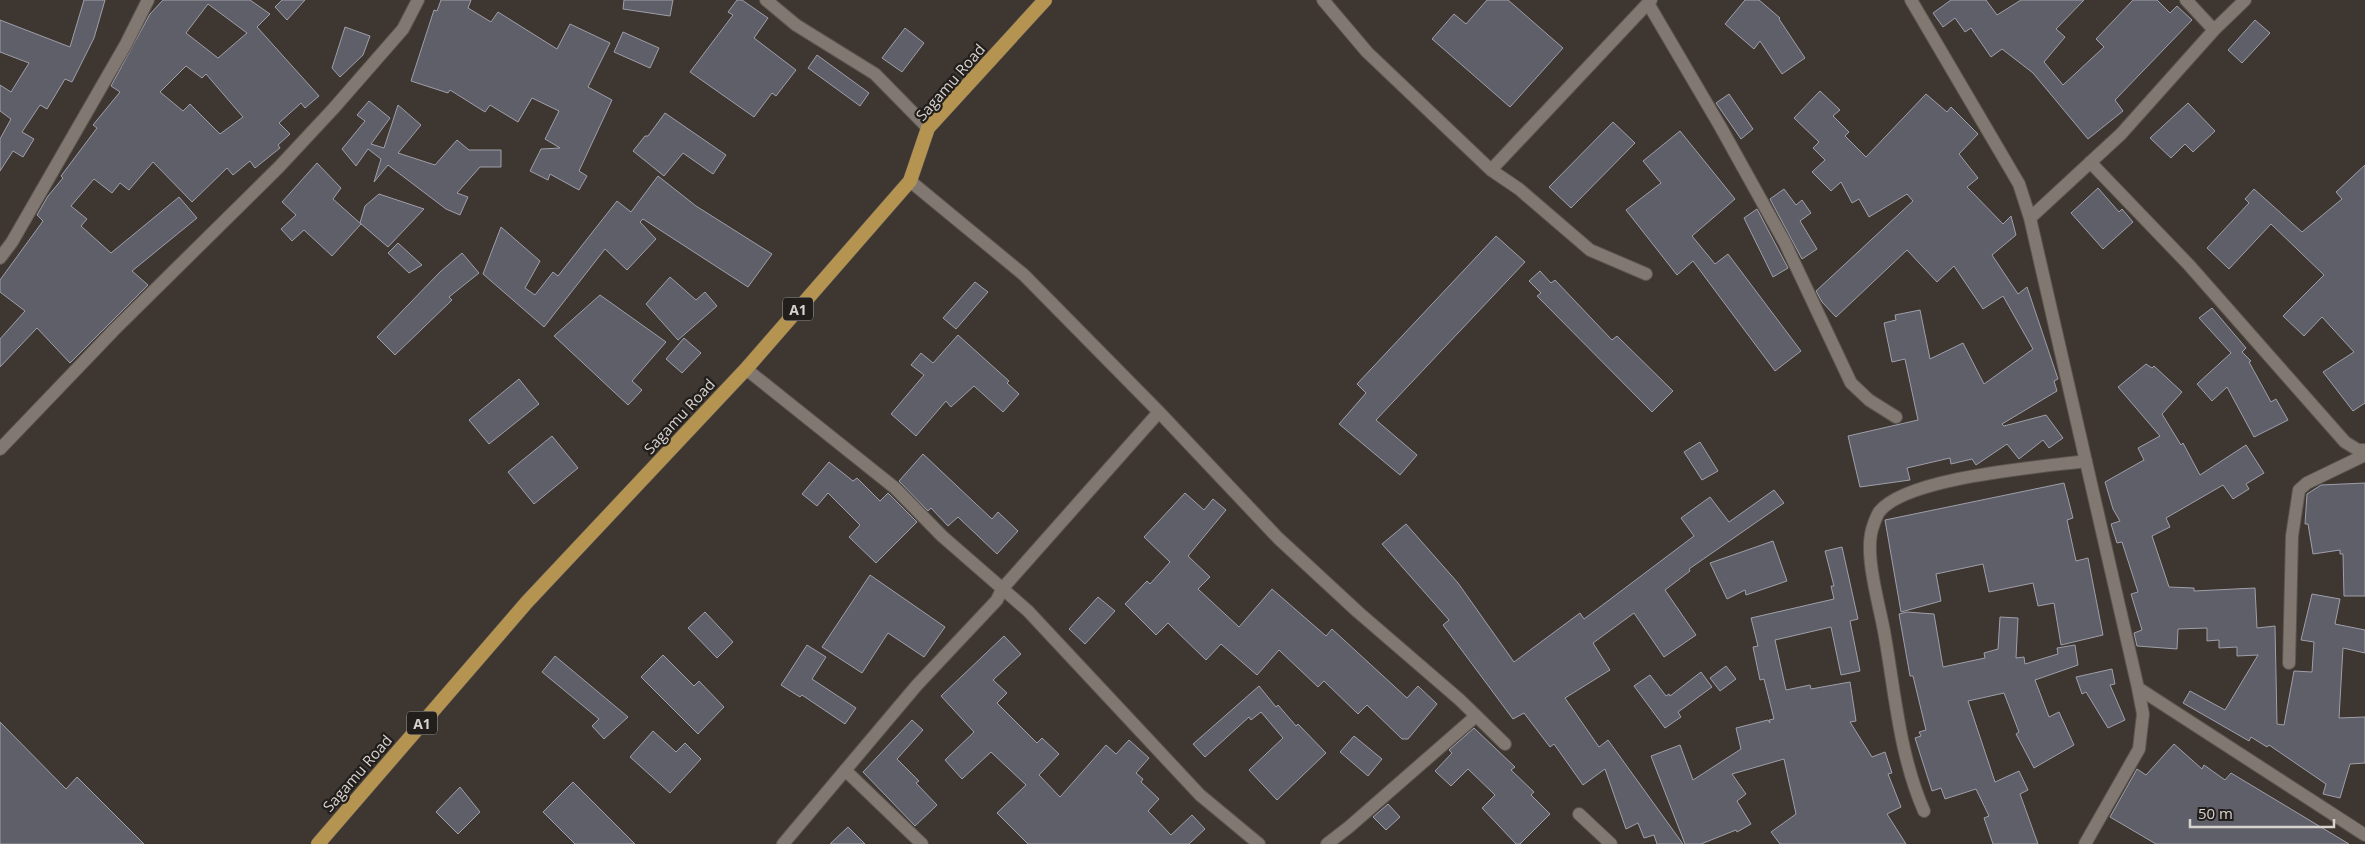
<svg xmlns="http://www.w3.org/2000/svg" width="2365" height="844" font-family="'Open Sans',sans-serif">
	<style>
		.building { fill: #5f5f69; stroke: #9f9faa; fill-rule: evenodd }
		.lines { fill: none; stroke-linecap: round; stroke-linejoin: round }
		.minor-casing { stroke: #5b544f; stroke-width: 14 }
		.trunk-casing { stroke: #5b544f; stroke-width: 15 }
		.minor { stroke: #817871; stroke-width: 12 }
		.trunk { stroke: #b59452; stroke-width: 14 }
		.labels { text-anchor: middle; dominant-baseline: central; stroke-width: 4.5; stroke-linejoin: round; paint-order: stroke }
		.shield { fill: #221e1b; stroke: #a19d99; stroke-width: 1 }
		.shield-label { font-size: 14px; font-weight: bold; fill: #d8d3cf }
		.street-label { font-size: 15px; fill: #d8d3cf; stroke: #221e1b }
	</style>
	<rect width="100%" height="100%" fill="#3e3630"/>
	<!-- building -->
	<path class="building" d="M84,0H105L94,38L72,82L65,79L47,109L40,105L22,132L34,139L23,157L13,151L0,171V139L11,119L0,111V85L11,92L29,63L0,52V20L70,47Z
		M163,0H250L270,14L257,27L319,96L305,108L301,103L279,123L290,134L278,145L280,148L255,168L250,161L233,175L227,168L192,202L153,162L129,190L120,183L112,193L94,179L71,206L87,219L81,226L111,253L179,197L197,218L132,271L148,285L70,363L37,328L0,367V339L25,311L0,292V280L43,221L37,215L48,196L63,178L61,176L97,128L93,125L120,92L111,86L150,14ZM208,4L247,33L218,58L186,33ZM186,66L202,78L206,74L243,117L220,134L190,104L183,111L160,92Z
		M282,0H305L287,20L275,7Z
		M441,0H471L468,8L491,22L498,12L557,49L570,24L610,43L588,87L612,100L579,171L587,176L579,190L550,174L548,180L530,171L541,149L560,148L545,139L559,111L532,98L518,122L490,105L485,112L450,90L448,93L411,81L434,10L437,11Z
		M624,0H673L670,16L623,9Z
		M737,0H742L768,18L754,38L796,70L776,96L772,93L754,117L690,72L733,15L728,12Z
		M1487,0H1508L1563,48L1510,107L1432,39L1454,14L1466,24Z
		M1745,0H1759L1780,18L1779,19L1805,58L1782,74L1760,41L1754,49L1725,24Z
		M1951,0H1986L1997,15L2021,0H2084L2056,29L2065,37L2044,62L2063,85L2104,47L2096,39L2133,0H2157L2170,13L2177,6L2192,20L2115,100L2123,111L2088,139L2033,73L2002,49L1991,57L1971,28L1965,32L1955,18L1943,27L1933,13Z
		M2255,20L2270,33L2242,63L2228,50Z
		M345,27L370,36L363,55L340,77L332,68Z
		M905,28L924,43L902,72L882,58Z
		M623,32L659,48L650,68L614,52Z
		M817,55L869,93L860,106L808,68Z
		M1820,91L1840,110L1833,116L1849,132L1845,136L1866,157L1926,94L1947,112L1951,107L1978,134L1959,154L1978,178L1967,187L2003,224L2011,216L2016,235L1992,255L2018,294L2027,287L2058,379L2054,381L2057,391L2002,424L2004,426L2046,415L2063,438L2049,448L2043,440L2019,459L2007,444L1976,465L1972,459L1951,464L1950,458L1907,468L1910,480L1860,487L1848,436L1918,420L1905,359L1892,362L1884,323L1896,320L1895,315L1920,310L1930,359L1963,343L1984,384L2033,349L2003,296L1983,309L1954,266L1937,282L1907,250L1836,317L1822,302L1816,291L1913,201L1907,194L1869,217L1859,199L1852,203L1841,182L1831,191L1812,172L1825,160L1813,148L1819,142L1794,118Z
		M1729,94L1753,129L1741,139L1716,103Z
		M369,101L390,118L371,144L384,148L398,105L421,125L398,153L435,165L457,140L469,150H501V167H480L457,193L468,197L460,215L446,209L388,165L374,182L381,159L368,149L356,166L342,149L365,121L357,115Z
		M2188,103L2215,131L2193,152L2185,144L2171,158L2150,138Z
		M665,113L726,155L713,174L683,153L664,176L633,151L645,136H648Z
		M1613,122L1635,143L1571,208L1549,187Z
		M1680,131L1735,199L1692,236L1715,264L1728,254L1801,351L1775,371L1693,261L1677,275L1626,210L1661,183L1643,161Z
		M317,163L341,188L333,199L361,224L332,256L304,230L292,241L281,229L296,215L282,202Z
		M2365,165V403L2353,411L2323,372L2354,352L2322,317L2304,336L2283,316L2324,275L2271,224L2229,269L2207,248L2249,203L2245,199L2254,189L2302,232L2342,199L2336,192Z
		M658,176L696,206L772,254L748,287L643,219L640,222L656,239L627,270L605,249L544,327L483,274L501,227L540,261L525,288L535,295L553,272L558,276L617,201L631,212Z
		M2098,188L2119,212L2122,209L2133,222L2103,249L2071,213Z
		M1784,189L1796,205L1802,200L1811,213L1800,221L1817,249L1802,259L1770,199Z
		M379,194L424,209L388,247L360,223L365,206Z
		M1757,209L1788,268L1773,277L1744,218Z
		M1496,236L1525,262L1376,420L1417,455L1400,475L1339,424L1366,393L1357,384Z
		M398,243L422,265L409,273L388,253Z
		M462,253L479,273L449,297L452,300L395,355L377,337L440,272Z
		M1540,271L1551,283L1555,280L1612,340L1617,336L1673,391L1652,412L1537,296L1541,293L1529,281Z
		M670,277L696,300L705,292L717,306L678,340L646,304Z
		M975,282L988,292L956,329L943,318Z
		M600,295L666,342L632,381L642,390L628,405L554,336Z
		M2212,308L2246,348L2242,352L2251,361L2249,362L2271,402L2276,399L2288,420L2254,437L2227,387L2212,401L2197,384L2231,353L2199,318Z
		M958,335L1009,381L1007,383L1019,394L1003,412L974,386L951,407L946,401L916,436L891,414L924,375L911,365L921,353L933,363Z
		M684,338L701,353L682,373L666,359Z
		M2146,364L2152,368L2154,366L2182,392L2162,414L2181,445L2183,443L2200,475L2246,445L2264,473L2246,484L2249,489L2233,499L2223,485L2166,518L2170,527L2152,536L2169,587L2194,588V591L2255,588L2257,628L2275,626L2277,724L2284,725L2294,671L2312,672L2314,642L2301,640L2312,594L2340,599L2335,624L2365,630V653L2343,648L2339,718L2365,717V763L2350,764L2340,798L2323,794L2326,784L2269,745L2267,747L2251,737L2249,741L2183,703L2190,691L2225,710L2258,655L2237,656V647L2219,648V640L2207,641V628L2178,629L2177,649L2137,646L2134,633L2142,630L2131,594L2138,592L2122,542L2117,543L2111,524L2120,521L2113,509L2105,482L2144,460L2138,448L2160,436L2118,387Z
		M519,379L539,404L489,444L469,420Z
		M552,436L578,468L534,504L508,472Z
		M1700,442L1718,471L1702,480L1684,452Z
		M923,454L992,519L998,512L1018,531L997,554L958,517L948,526L931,508L928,511L899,481Z
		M829,462L853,481L857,478L880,501L888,493L917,522L876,563L849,537L860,525L828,493L817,506L802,494Z
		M2064,483L2073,518L2067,520L2076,561L2088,558L2103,635L2061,645L2054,603L2038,606L2033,583L1989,592L1983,564L1936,574L1941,601L1901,612L1885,520Z
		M2365,483V596H2344L2343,554H2340V550L2313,554L2308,524H2305L2307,494L2321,485Z
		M1774,490L1784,503L1689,569L1690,571L1665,590L1696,635L1664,657L1634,613L1593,643L1610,670L1565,698L1599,747L1608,740L1683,844H1657L1654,835L1644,838L1638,823L1626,829L1605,769L1583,785L1554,744L1550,747L1524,713L1513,719L1443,625L1449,620L1382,544L1406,524L1458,583L1514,662L1580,613L1584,619L1694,536L1681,518L1710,497L1729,522Z
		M1185,493L1204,510L1213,499L1226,510L1188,556L1210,577L1198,589L1239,627L1272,589L1326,636L1332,629L1407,698L1418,686L1437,704L1408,739H1402L1367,705L1358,714L1324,681L1318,687L1279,650L1257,675L1221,644L1206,660L1168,623L1156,635L1125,604L1147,581L1150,584L1170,562L1144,537Z
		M1773,541L1787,581L1746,595L1745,590L1727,599L1710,563Z
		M1842,547L1858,619L1850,621L1860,671L1841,675L1831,627L1775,640L1786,690L1810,685L1811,689L1850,682L1856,721L1850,722L1872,757L1885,752L1892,773L1888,774L1901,807L1887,814L1906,844H1780L1771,832L1796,814L1784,759L1732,774L1746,794L1737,801L1751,824L1737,832L1736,830L1701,844H1685L1651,756L1680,745L1693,780L1741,749L1736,728L1768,720L1770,723L1769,720L1774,719L1764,679L1760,680L1753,647L1758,646L1751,618L1834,599L1831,586H1834L1825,551Z
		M870,575L945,627L924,657L888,633L862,673L822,647Z
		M1098,597L1115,611L1085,644L1069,629Z
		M705,612L733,642L717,658L688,628Z
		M1907,612L1934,614L1943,667L1985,658L1984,653L1998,649L2000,617L2018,618L2016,658L2024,657L2025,664L2058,654L2057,648L2075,645L2078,665L2035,680L2049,717L2059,712L2074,745L2034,768L2016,734L2019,732L2004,693L1968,701L1995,782L2019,771L2028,790L2020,794L2038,844H1993L1984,818L1989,816L1976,789L1945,799L1941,788L1932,791L1915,738L1921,736L1919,732L1926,730L1913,676H1910L1899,614Z
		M1004,636L1021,654L993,680L1007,693L997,703L1037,743L1042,738L1059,754L1039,775L1060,797L1106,745L1116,754L1129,740L1149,758L1136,773L1143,779L1141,782L1159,799L1148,811L1171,835L1192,815L1205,829L1189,844H1028L997,813L1026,785L991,752L962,779L945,760L974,732L941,696Z
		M807,645L826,657L812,679L856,708L845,724L802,695L800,697L781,685Z
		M663,655L694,686L699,681L724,707L698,734L641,677Z
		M555,656L628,717L604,739L592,726L599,719L542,672Z
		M1726,666L1736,679L1720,691L1710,678Z
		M2112,669L2115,684L2110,685L2125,720L2108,728L2086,692L2082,694L2076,677Z
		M1701,672L1712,687L1678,712L1681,717L1665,728L1634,686L1650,675L1666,696L1669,694L1670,696Z
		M1259,686L1276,707L1278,705L1296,726L1298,724L1326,753L1277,800L1249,770L1283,738L1261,712L1251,720L1249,717L1205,757L1193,744Z
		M912,720L923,730L897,759L919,781L916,783L937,805L915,826L863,772Z
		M0,722L66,789L77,777L144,844H0Z
		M1474,728L1515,767L1511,770L1534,792L1531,795L1550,814L1520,844H1516L1482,808L1495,795L1468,769L1451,786L1435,771L1452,753L1449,750Z
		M653,731L676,752L685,743L701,759L670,793L630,757Z
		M1354,736L1382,759L1368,776L1340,752Z
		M2174,744L2202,769L2204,765L2225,780L2231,773L2349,844H2156L2110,817L2137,769L2146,775Z
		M573,782L635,844H575L543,812Z
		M460,787L480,812L458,834L436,812Z
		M1388,804L1400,817L1386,830L1373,817Z
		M848,827L865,844H830Z"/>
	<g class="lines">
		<!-- minor casing -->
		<g class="minor-casing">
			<path id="minor" d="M766,0L796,25L875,74L928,128
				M1323,0L1367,52L1491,170L1519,189L1590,250L1646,274
				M1911,0L2019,184L2030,218L2138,688L2143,714L2139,749L2085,844
				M2186,0L2214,30
				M1649,5L1720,126L1785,243L1851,383L1869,400L1896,417
				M2090,162L2189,265L2345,442L2358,450H2365
				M1491,170L1651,0
				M910,181L1024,275L1159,412L1278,538L1358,612L1460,700L1505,744
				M2030,218L2121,134L2214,30L2245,0
				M0,258L12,242L126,44L148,0
				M746,369L895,488L942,536L1028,611L1200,795L1259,844
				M0,449L115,329L279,167L334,108L403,29L418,0
				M2289,663L2292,536L2299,490L2307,483L2365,455
				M2138,688L2365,835
				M845,770L922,844
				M1924,811C1899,754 1895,692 1884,631C1879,604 1866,560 1871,534C1872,528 1876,517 1879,512C1906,477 2041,467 2086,461
				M1579,814L1611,844
				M783,844L917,685L997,600L1002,589L1159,412
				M1327,844L1349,827L1476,716"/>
		</g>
		<!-- trunk casing -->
		<g class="trunk-casing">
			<path id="trunk" d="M318,844L527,602L746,369L910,181L928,128L1045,0"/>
		</g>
		<!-- minor -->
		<use href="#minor" class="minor"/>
		<!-- trunk -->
		<use href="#trunk" class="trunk"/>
	</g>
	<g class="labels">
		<!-- shield labels -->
		<g class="shield">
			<rect x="783" y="297.5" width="30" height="23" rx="4"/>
			<rect x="407" y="711.5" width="30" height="23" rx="4"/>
		</g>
		<g class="shield-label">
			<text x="798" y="309">A1</text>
			<text x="422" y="723">A1</text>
		</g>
		<!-- street labels -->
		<g class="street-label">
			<text transform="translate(950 82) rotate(-49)">Sagamu Road</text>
			<text transform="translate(679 416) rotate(-47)">Sagamu Road</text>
			<text transform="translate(357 773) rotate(-49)">Sagamu Road</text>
		</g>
	</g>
	<!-- scale -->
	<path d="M2190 819v8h144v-8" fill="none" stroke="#d8d3cf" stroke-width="2.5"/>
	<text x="2198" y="819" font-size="15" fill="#d8d3cf" stroke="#221e1b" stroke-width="4" paint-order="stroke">50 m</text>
</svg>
